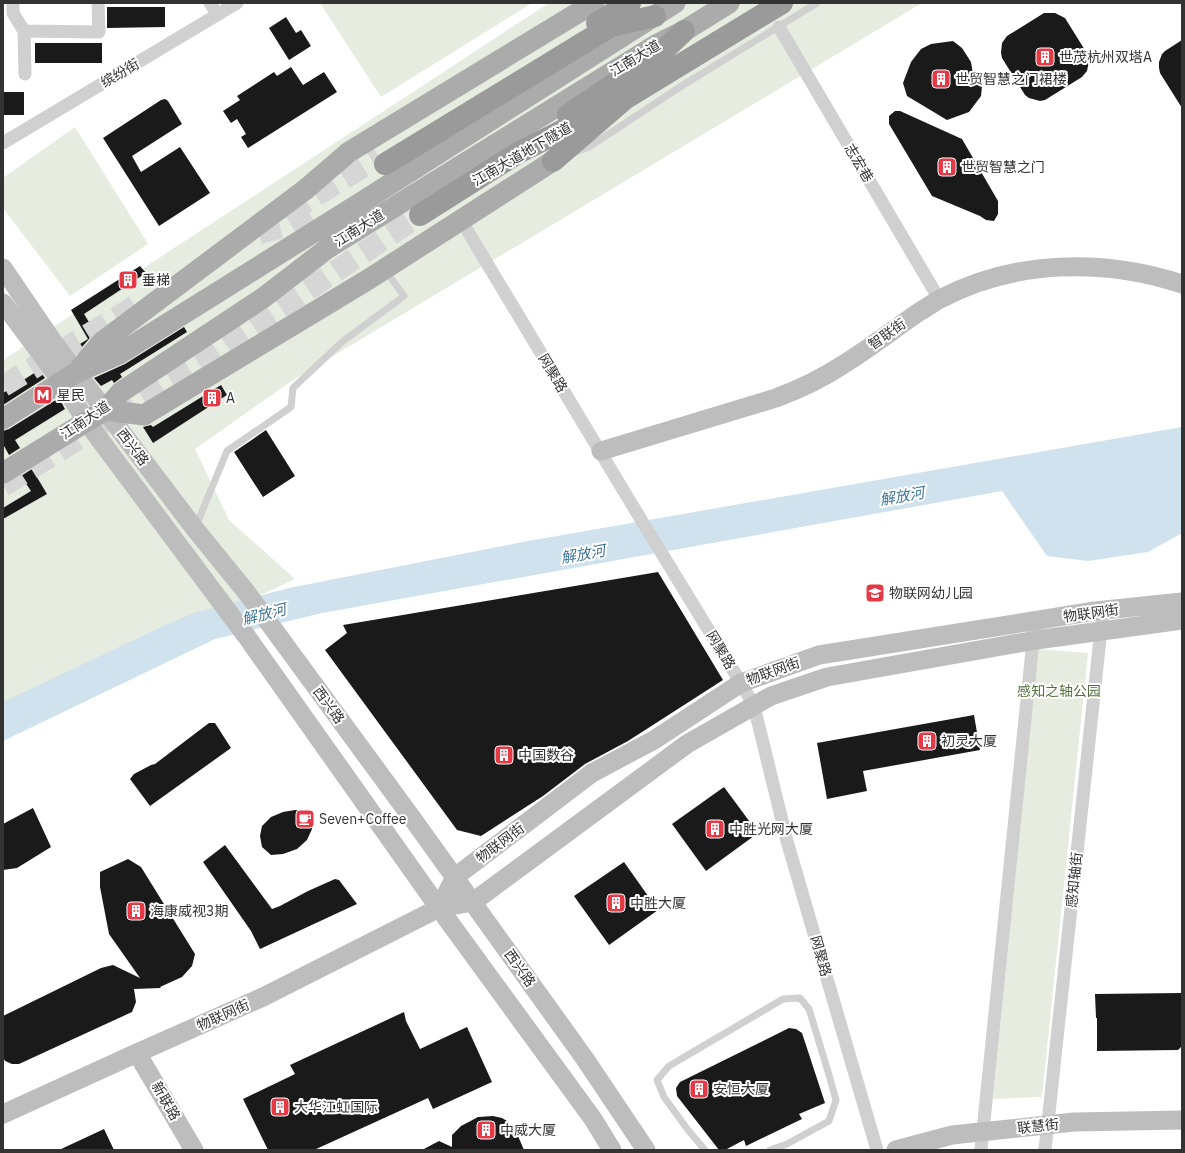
<svg xmlns="http://www.w3.org/2000/svg" width="1185" height="1153" font-family="'IBM Plex Sans','Noto Sans SC',sans-serif">
	<style>
		.green { fill: #e6ecdf }
		.water { fill: #cfe2ee }
		.building { fill: #1a1a1a }
		.lines { fill: none; stroke-linecap: round; stroke-linejoin: round }
		.highway-tunnel { stroke: #d6d6d6; stroke-width: 22; stroke-dasharray: 22 11; stroke-linecap: butt }
		.lane { stroke: #d0d0d0; stroke-width: 7 }
		.street { stroke: #d0d0d0; stroke-width: 13 }
		.secondary { stroke: #bdbdbd; stroke-width: 19 }
		.primary { stroke: #ababab; stroke-width: 21 }
		.highway { stroke: #9a9a9a; stroke-width: 22 }
		.labels { text-anchor: middle; dominant-baseline: central; stroke-width: 4; stroke-linejoin: round; paint-order: stroke }
		.poi-label { font-size: 14px; fill: #333; stroke: #fff; text-anchor: start }
		.street-label { font-size: 14px; fill: #333; stroke: #fff }
		.park-label { font-size: 14px; fill: #56703f; stroke: #fff }
		.water-label { font-size: 15px; font-style: italic; fill: #3f7597; stroke: #fff }
	</style>
	<rect width="100%" height="100%" fill="#fff"/>
	<!-- green -->
	<path class="green" d="M320,3H532L381,97Z
		M549,3H922L293,380L195,449L229,520L295,579L3,716V360Z
		M75,127L148,244L70,296L3,208V178Z
		M1038,649L1088,653L1042,1097L993,1099Z"/>
	<!-- water -->
	<path class="water" d="M1182,427V533L1148,552L1088,561L1047,556L1002,491L322,613L215,639L3,741V702L159,628L194,613L289,588L528,541Z"/>
	<!-- building -->
	<path class="building" d="M107,7H165V27L107,28Z
		M1044,13H1055L1065,18L1088,55L1089,61L1087,71L1082,77L1045,100L1040,101L1029,98L1025,95L1002,58L1001,53L1002,43L1007,36Z
		M286,17L296,33L301,30L311,46L289,60L269,28Z
		M1182,40V108L1160,73L1159,68V62L1162,54L1165,51Z
		M953,41L962,48L971,62L973,74L982,86L981,96L969,112L947,120L907,96L903,83L911,62L921,49L931,44Z
		M35,43H102V63H35Z
		M291,67L303,85L324,72L337,92L248,148L241,137L246,134L237,119L231,123L223,111L240,100L237,96L274,72L277,76Z
		M3,92H24V115H3Z
		M165,99L168,101L182,124L132,156L141,172L180,147L210,193L159,226L103,138L161,100Z
		M895,111H900L962,139L998,201V214L994,221L986,220L980,216L932,196L889,124V116Z
		M140,266L146,273L84,314L95,332L76,354L72,349L88,339L71,310Z
		M184,327L187,332L120,374L122,377L114,383L112,380L101,386L94,378L125,364Z
		M39,370L45,378L3,405V393Z
		M221,385L227,395L153,443L143,427L151,425L153,427Z
		M59,398L65,409L15,440L20,448L9,455L3,444V431L9,429Z
		M266,430L295,476L263,497L234,452Z
		M32,469L47,494L3,519V508L31,491L21,476Z
		M658,572L723,680L628,741L585,764L543,796L481,836L457,830L325,650L347,633L343,625Z
		M974,715L980,750L863,771L867,791L827,799L817,743Z
		M209,723H215L231,748L150,806L130,779L134,774L151,765L155,764Z
		M724,787L758,833L706,871L672,824Z
		M33,808L51,847L17,868L3,870V824Z
		M295,810L304,811L310,818L312,829L307,840L297,849L283,854L271,855L262,847L260,836L262,826L271,817L283,812Z
		M225,845L272,909L280,906L308,891L335,879L339,880L357,904L260,949L251,931L203,862Z
		M128,859L141,867L195,954L192,966L182,977L160,987L161,988L134,989L136,1002L132,1012L19,1064H12L5,1061L3,1057V1016L101,968L113,965L140,978L109,934L100,887V872Z
		M624,862L658,910L609,945L574,896Z
		M1182,993V1046L1178,1050L1097,1051V1018H1096L1095,994Z
		M404,1012L406,1021L420,1049L467,1027L492,1082L433,1109L428,1098L314,1150H268L243,1099L295,1074L290,1065Z
		M789,1028L796,1029L802,1033L825,1103L799,1114L802,1119L746,1146L744,1140L725,1150H719L677,1096L676,1088L680,1082Z
		M493,1116L502,1118L507,1121L518,1136L524,1150H422L439,1141L452,1147V1135L461,1126L478,1117Z
		M104,1129L114,1150H59Z"/>
	<g class="lines">
		<!-- highway-tunnel -->
		<path class="highway-tunnel" d="M288,213L379,157
			M259,233L290,225L309,213
			M3,386L144,301
			M3,486L181,374L420,215"/>
		<!-- lane -->
		<path class="lane" d="M575,152L589,147L680,87L817,3
			M196,526L227,451L291,407L293,388L342,342L404,296L385,270
			M705,1150L688,1130L664,1097L657,1080L669,1066L783,999L800,998L809,1009L829,1075L836,1100L829,1121L787,1144L770,1150"/>
		<!-- street -->
		<path class="street" d="M13,3V13L24,31L99,32L98,3
			M210,3L217,14
			M779,27L939,299
			M24,31L25,74
			M3,143L237,3
			M461,220L634,508L741,683L754,706L787,841L877,1150
			M981,1150L1035,621
			M1045,1150L1103,611"/>
		<!-- secondary -->
		<path class="secondary" d="M3,268L54,343L195,529L247,593L412,818L585,1059L646,1150
			M3,303L62,382L86,421L247,637L439,908L593,1119L612,1150
			M601,451L776,398C800,389 823,378 844,364C870,348 894,329 919,312C926,308 933,303 940,299C1014,260 1103,258 1182,284
			M439,908L455,877L592,773L654,740L741,683L819,655L1095,611L1182,602
			M137,1053L194,1150
			M3,1114L137,1053L263,997L439,908L473,902L687,744L771,696L827,677L1036,640L1182,620
			M896,1150L952,1135L1074,1122L1182,1120"/>
		<!-- primary -->
		<path class="primary" d="M80,368L102,342L306,189L349,152L594,3
			M105,410L144,415L369,279L553,161
			M3,419L77,372L119,354L362,202L675,3
			M3,473L105,410L121,392L263,298L328,248L656,45L684,31L729,3"/>
		<!-- highway -->
		<path class="highway" d="M597,23L630,3
			M568,115L661,53L684,31
			M553,161L626,98L782,3
			M385,164L611,26L655,16
			M420,215L518,153L595,114"/>
	</g>
	<!-- icons -->
	<defs>
		<g id="building-square" transform="scale(1)"><rect x="-9" y="-9" width="18" height="18" rx="4" fill="#e63946" stroke="#fff"/><path d="M-4-6H4V6H1V3H-1V6H-4ZM-2.5-4.3h1.7v1.8h-1.7ZM.8-4.3h1.7v1.8H.8ZM-2.5-1h1.7V.8h-1.7ZM.8-1h1.7V.8H.8Z" fill="#fff"/></g>
		<g id="metro-square" transform="scale(1)"><rect x="-9" y="-9" width="18" height="18" rx="4" fill="#e63946" stroke="#fff"/><path d="M-5.5 5V-5H-3L0 0L3-5H5.5V5H3V-.5L0 4L-3-.5V5Z" fill="#fff"/></g>
		<g id="school-square" transform="scale(1)"><rect x="-9" y="-9" width="18" height="18" rx="4" fill="#e63946" stroke="#fff"/><path d="M0-5L7-2L0 1L-7-2ZM-4 1L0 2.5L4 1V4Q0 6-4 4Z" fill="#fff"/></g>
		<g id="cafe-square" transform="scale(1)"><rect x="-9" y="-9" width="18" height="18" rx="4" fill="#e63946" stroke="#fff"/><path d="M-5.5-4.5H6V0H3Q3 3.5 0 3.5H-2.5Q-5.5 3.5-5.5 0ZM3-3.2v2h1.7v-2ZM-6 4.5H4V6H-6Z" fill="#fff"/></g>
	</defs>
	<g fill-rule="evenodd">
		<use href="#building-square" x="1045" y="57"/>
		<use href="#building-square" x="941" y="79"/>
		<use href="#building-square" x="947" y="167"/>
		<use href="#building-square" x="128" y="280"/>
		<use href="#metro-square" x="43" y="395"/>
		<use href="#building-square" x="212" y="398"/>
		<use href="#school-square" x="875" y="593"/>
		<use href="#building-square" x="927" y="741"/>
		<use href="#building-square" x="504" y="755"/>
		<use href="#cafe-square" x="305" y="819"/>
		<use href="#building-square" x="715" y="829"/>
		<use href="#building-square" x="616" y="903"/>
		<use href="#building-square" x="136" y="911"/>
		<use href="#building-square" x="699" y="1089"/>
		<use href="#building-square" x="280" y="1107"/>
		<use href="#building-square" x="486" y="1130"/>
	</g>
	<g class="labels">
		<!-- poi labels -->
		<g class="poi-label">
			<text x="1059" y="57">世茂杭州双塔A</text>
			<text x="955" y="79">世贸智慧之门裙楼</text>
			<text x="961" y="167">世贸智慧之门</text>
			<text x="142" y="280">垂梯</text>
			<text x="57" y="395">星民</text>
			<text x="226" y="398">A</text>
			<text x="889" y="593">物联网幼儿园</text>
			<text x="941" y="741">初灵大厦</text>
			<text x="518" y="755">中国数谷</text>
			<text x="319" y="819">Seven+Coffee</text>
			<text x="729" y="829">中胜光网大厦</text>
			<text x="630" y="903">中胜大厦</text>
			<text x="150" y="911">海康威视3期</text>
			<text x="713" y="1089">安恒大厦</text>
			<text x="294" y="1107">大华江虹国际</text>
			<text x="500" y="1130">中威大厦</text>
		</g>
		<!-- street labels -->
		<g class="street-label">
			<text transform="translate(635 58) rotate(-31)">江南大道</text>
			<text transform="translate(120 73) rotate(-31)">缤纷街</text>
			<text transform="translate(522 154) rotate(-30)">江南大道地下隧道</text>
			<text transform="translate(859 163) rotate(59)">志宏巷</text>
			<text transform="translate(359 228) rotate(-32)">江南大道</text>
			<text transform="translate(887 334) rotate(-35)">智联街</text>
			<text transform="translate(553 373) rotate(59)">网聚路</text>
			<text transform="translate(85 420) rotate(-34)">江南大道</text>
			<text transform="translate(133 447) rotate(53)">西兴路</text>
			<text transform="translate(1091 613) rotate(-8)">物联网街</text>
			<text transform="translate(721 650) rotate(59)">网聚路</text>
			<text transform="translate(773 671) rotate(-20)">物联网街</text>
			<text transform="translate(329 705) rotate(54)">西兴路</text>
			<text transform="translate(500 843) rotate(-37)">物联网街</text>
			<text transform="translate(1074 880) rotate(-84)">感知轴街</text>
			<text transform="translate(821 956) rotate(74)">网聚路</text>
			<text transform="translate(520 968) rotate(55)">西兴路</text>
			<text transform="translate(223 1015) rotate(-24)">物联网街</text>
			<text transform="translate(166 1101) rotate(60)">新联路</text>
			<text transform="translate(1038 1126) rotate(-6)">联慧街</text>
		</g>
		<!-- park labels -->
		<g class="park-label">
			<text x="1059" y="691">感知之轴公园</text>
		</g>
		<!-- water labels -->
		<g class="water-label">
			<text transform="translate(902 496) rotate(-10)">解放河</text>
			<text transform="translate(583 554) rotate(-10)">解放河</text>
			<text transform="translate(264 614) rotate(-14)">解放河</text>
		</g>
	</g>
	<!-- border -->
	<rect width="1185" height="1153" fill="none" stroke="#333333" stroke-width="8"/>
</svg>
